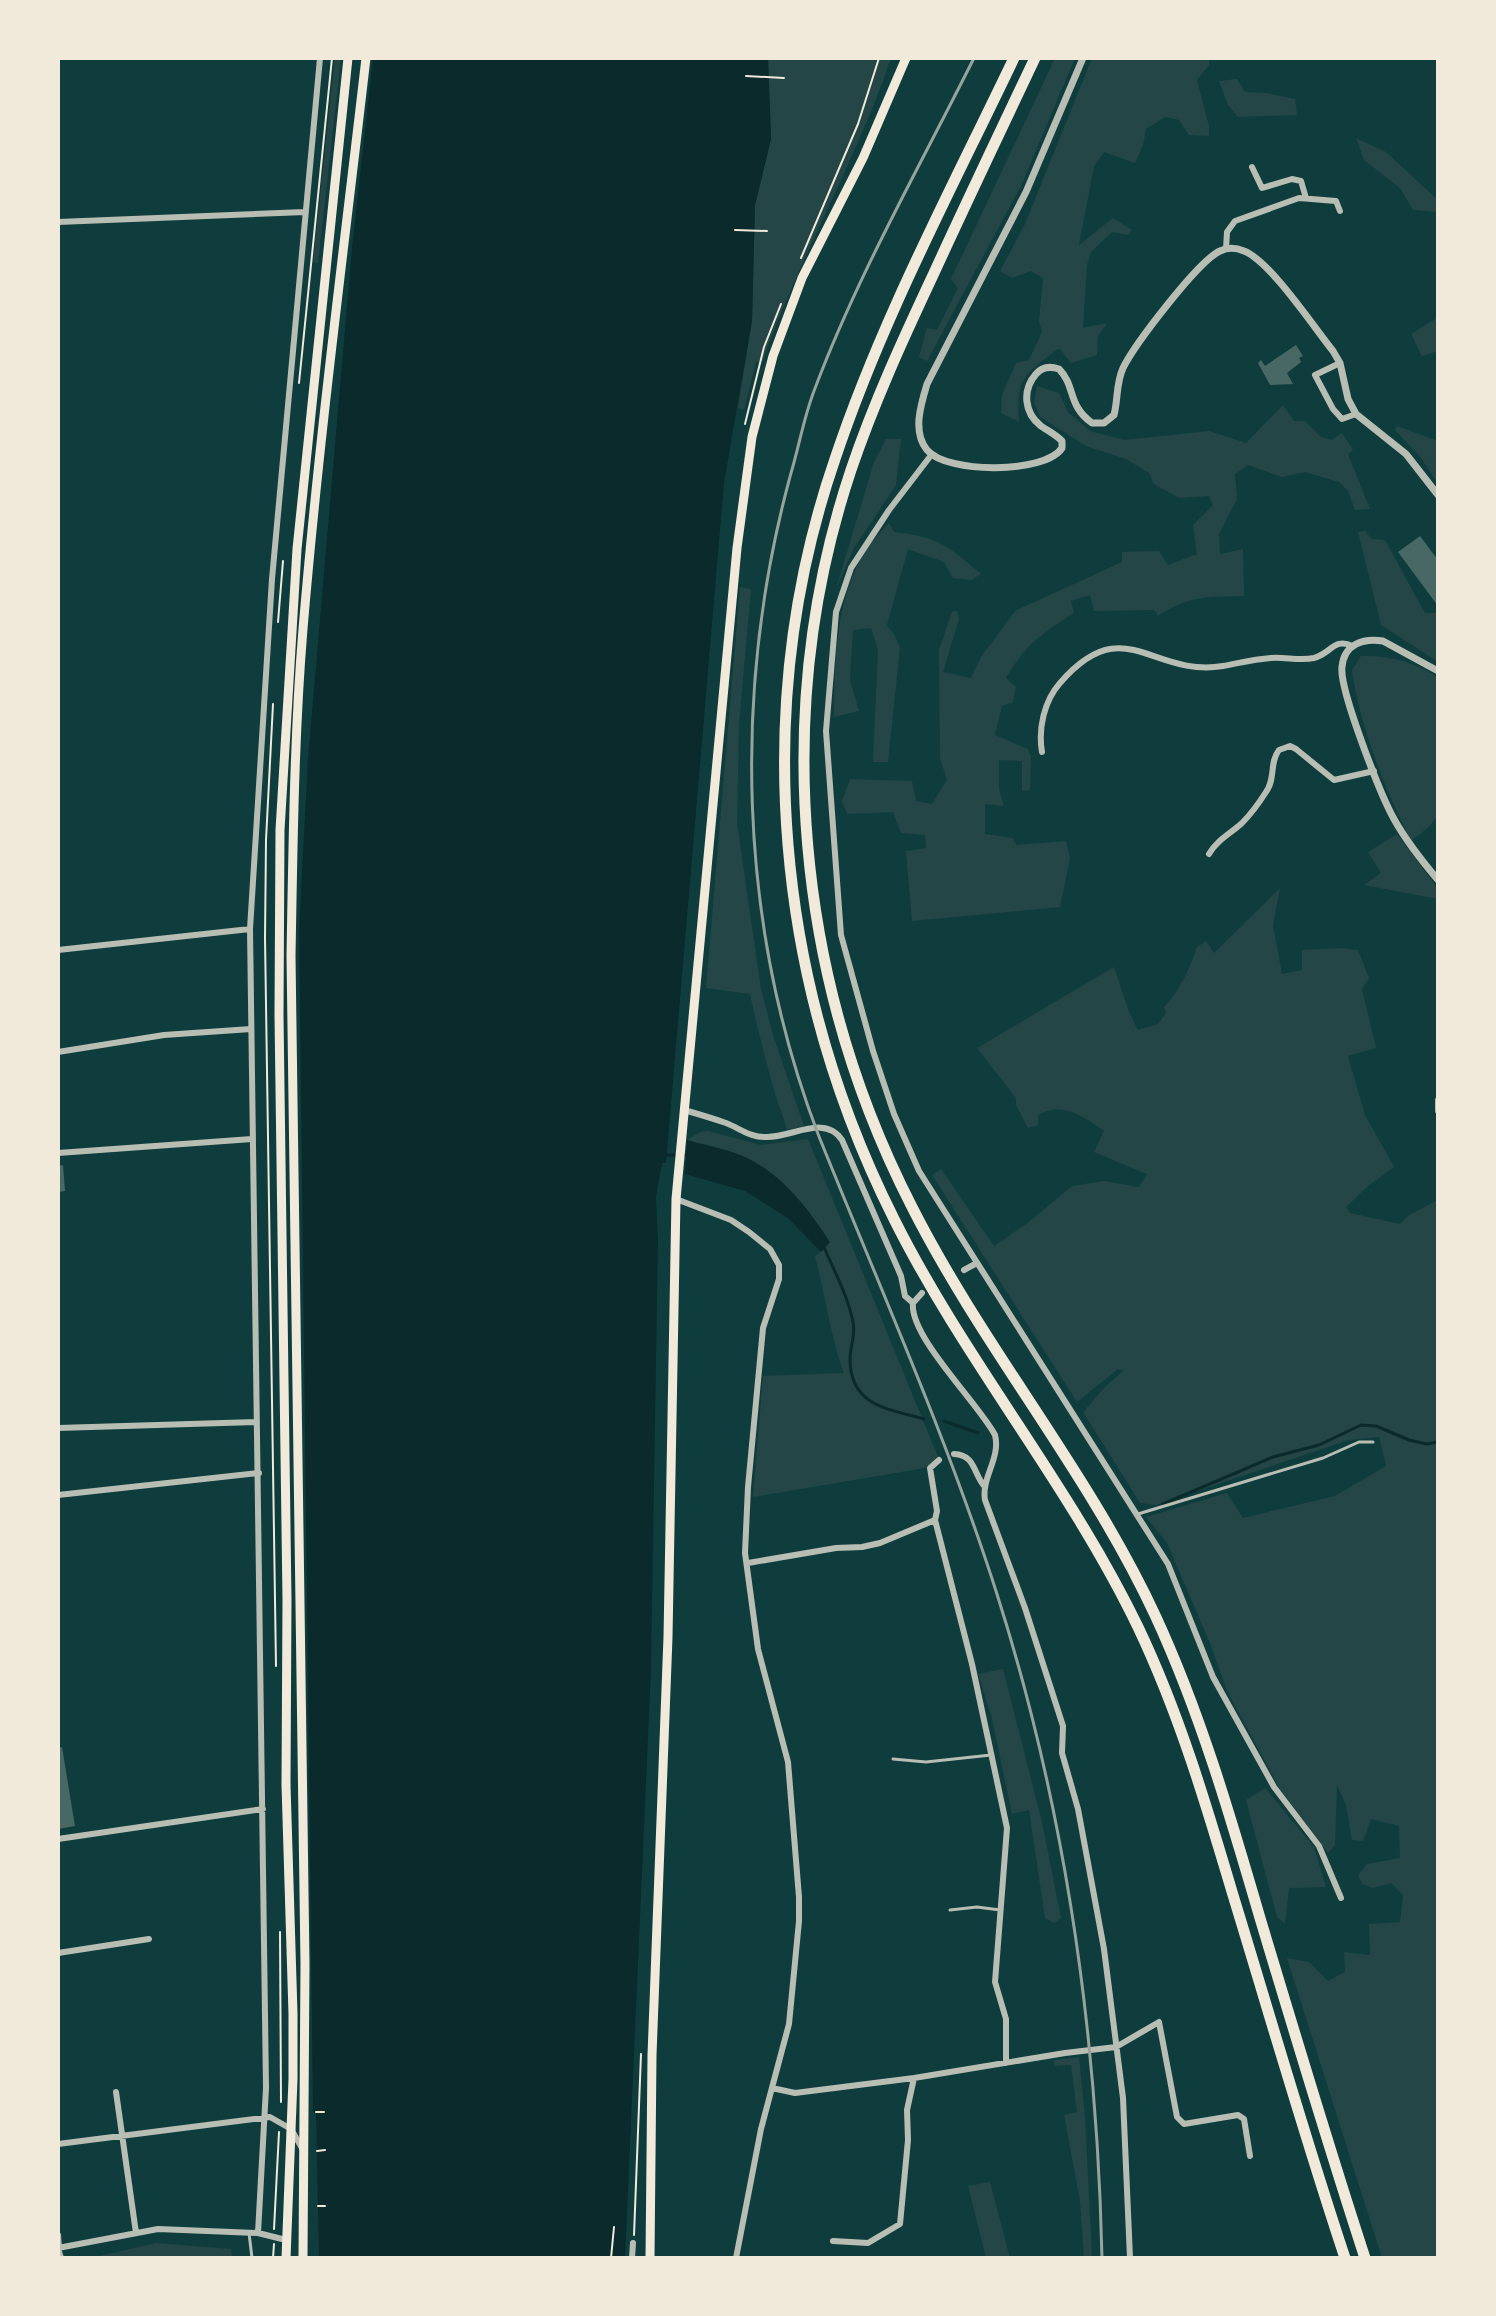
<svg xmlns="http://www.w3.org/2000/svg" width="1496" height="2316" font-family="Roboto,sans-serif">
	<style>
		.green { fill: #244646 }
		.water { fill: #0a2a2b }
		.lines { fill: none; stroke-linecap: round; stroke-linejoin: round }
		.stream { stroke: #0a2a2b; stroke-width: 3 }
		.building { fill: #486865 }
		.path { stroke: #f1e9da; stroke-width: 2 }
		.service { stroke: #b8beb3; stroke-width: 3 }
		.pedestrian { stroke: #b8beb3; stroke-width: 4 }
		.minor { stroke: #b8beb3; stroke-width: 6 }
		.tertiary { stroke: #b8beb3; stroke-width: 7 }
		.primary { stroke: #f1e9da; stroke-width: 9 }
		.motorway { stroke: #f1e9da; stroke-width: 11 }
		.rail { stroke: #97a49c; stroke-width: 3 }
	</style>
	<rect width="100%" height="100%" fill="#0f3d3e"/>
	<!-- green -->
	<path class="green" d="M335,58H341L318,263L313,262Z
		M768,58H891C856,162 799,257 763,361L756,362L744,410L738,408L752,320L755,205L771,139Z
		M1055,58H1075L1021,186L927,361L919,357L927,328L937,330L958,288L951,279Z
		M1092,58H1209V65L1197,80L1209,126V136L1189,135L1179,120L1165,117L1146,129L1143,145L1135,163L1104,152L1094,166L1079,245L1113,218L1132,230L1128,235L1112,232L1091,252L1087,265L1083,328L1107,323L1098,336L1097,355L1071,363L1060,349L1056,350C1023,376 1016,379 1019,422L1001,413L1002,395L1016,363L1029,360L1042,332L1039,321L1043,278L1031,271L1012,278L1000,271L1025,224Z
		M1237,79L1245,92L1267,93L1295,99L1297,115L1238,117L1228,105L1219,81Z
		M1356,138L1386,152L1438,200V212L1413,210L1400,188L1364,160Z
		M1437,318L1438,351L1422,356L1411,334Z
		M1037,386L1059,393L1068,412L1090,431L1124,440L1209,431L1246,443L1283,405L1294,421H1305L1321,437L1331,440L1342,433L1353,450L1348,454L1370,509L1355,510L1348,491L1339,482L1305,472L1282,477L1248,465L1235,474L1237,499L1219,534L1220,554L1243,549L1244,596C1208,597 1189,595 1158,616L1154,610L1094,611L1090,595L1071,601L1074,613C1041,634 1026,644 1006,678L1016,687L1013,702L1002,706L995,735L1028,749L1031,757L1030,790L1022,791V761L999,760V789L1004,806L985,804V834L1013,838L1016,845L1066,841L1070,859L1060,907L912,921L906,851L926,848L925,835L901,833L893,812L847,814L842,801L850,779L912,781L916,801L932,804L947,780L940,758L939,650L952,612L957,611L959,619L943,672L971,678L981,657L1015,611L1122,562V552L1159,551L1168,565L1197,554L1193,525L1213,505L1209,496L1179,498L1154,484L1149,473L1126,459L1086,446L1040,417L1034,403Z
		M1397,426L1438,441V484L1421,458L1395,430Z
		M886,439H901L896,485L854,548L836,589L874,462Z
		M889,523L894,532C939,537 948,546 981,574L971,580L953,578L944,562L908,549L887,625L895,636L900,648L888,762H873L878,650L871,628L853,630L850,680L859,711L834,717C835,660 835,596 868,547C874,538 882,531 889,523Z
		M1365,531L1372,539L1385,540L1425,613H1436L1438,617V662L1381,625L1358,532Z
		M740,587L751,589L739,724L737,823L761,989L773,1035L804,1126L787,1130C784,1117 779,1107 775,1094C766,1061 757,1028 750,994L706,988Z
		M1361,656C1394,656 1409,661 1438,677V815L1429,827L1411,841C1385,789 1360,728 1352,670Z
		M1397,834L1438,889V899L1364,885L1381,873L1368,852Z
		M1280,888L1273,925L1282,974L1302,970V950L1342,948L1358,950L1369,978L1362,989L1376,1048L1348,1056L1365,1115L1394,1167L1368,1186L1346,1207L1350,1213L1400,1224L1409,1215L1438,1200V2258H1382L1287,1958L1309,1962L1328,1981L1345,1972L1344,1952L1370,1955L1369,1924L1400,1922L1403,1895L1391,1883L1373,1888L1362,1884L1358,1875L1367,1864L1400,1858L1399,1826L1371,1819L1363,1841L1352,1840L1346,1805L1337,1785L1335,1845L1328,1853L1280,1789L1227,1691L1210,1643L1167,1543L1146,1517L1227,1493L1243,1518L1335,1496L1386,1466L1379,1437L1349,1440L1156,1505L1140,1503L1083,1412L1105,1387L1123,1371L1118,1369L1077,1402L932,1175L941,1169L994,1246L1029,1222L1072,1186L1104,1181L1139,1187L1147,1174L1094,1152L1104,1131C1083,1116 1063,1101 1038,1115V1125L1028,1128L1016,1105V1098L977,1048L1114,967L1129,1012L1138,1030L1158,1024L1166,1013L1164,1007C1176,996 1193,964 1196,948L1206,941L1214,953Z
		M708,1131L761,1145L808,1139L938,1457L925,1468L753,1497L763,1376L844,1373C830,1336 826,1296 815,1257L829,1242C808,1209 783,1176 747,1158C729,1149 707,1146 687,1140L700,1132Z
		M1003,1669L1042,1822L1061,1918L1054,1923L1045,1918L1029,1810L1012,1814L992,1719L978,1674Z
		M1265,1788L1314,1847L1326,1887L1289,1888L1285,1924L1277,1917L1246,1800Z
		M1079,2057L1085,2117L1092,2258H1084L1080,2201L1064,2115L1077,2112L1071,2065L1055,2066L1054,2060Z
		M990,2182L1010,2258H986L968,2186Z
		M156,2243L231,2249L232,2258H91Z"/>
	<!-- water -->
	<path class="water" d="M373,58H768L771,139L755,205L752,321L724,483L666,1163H662L656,1197L658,1239L651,1668L625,2258H319L316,2113L313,2112L299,929L308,759L352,248Z
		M687,1140C707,1146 729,1149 747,1158C784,1176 808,1209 830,1242L821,1252L788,1218L745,1191L685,1174Z"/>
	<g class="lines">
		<!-- stream -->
		<path class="stream" d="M665,1155H690
			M824,1247C834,1271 848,1296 853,1322C856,1334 850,1347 850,1359C850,1406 888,1409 924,1419
			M944,1421L978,1433
			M1163,1504L1273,1457L1319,1445L1361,1425L1376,1426L1409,1440L1427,1444L1438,1442"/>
	</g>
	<!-- building -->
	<path class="building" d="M1296,345L1303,356L1299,358L1301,362L1287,373L1293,384L1270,385L1258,363L1261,360L1265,366Z
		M1420,536L1438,560V606L1398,552Z
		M63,1165L65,1191L58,1192V1166Z
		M62,1747L75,1826L58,1829V1748Z"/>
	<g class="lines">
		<!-- path -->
		<path class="path" d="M746,76L784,78
			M735,230L767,231
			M801,258L858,124L879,58
			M299,383L332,58
			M745,424L764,347L781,304
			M278,622L283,561
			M273,704L266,840L265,938L276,1666
			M280,1932L281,2102
			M316,2112H324
			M317,2151L325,2150
			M318,2206H325
			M274,2229L279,2132
			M634,2235L641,2054
			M273,2258L274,2244
			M611,2258L614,2227"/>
		<!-- service -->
		<path class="service" d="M1138,1514L1323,1458L1359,1442H1373
			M893,1759L926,1762L991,1755
			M950,1910L977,1907L1000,1910
			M249,2233L252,2258"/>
		<!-- pedestrian -->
		<path class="pedestrian" d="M59,2248L62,2258"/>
		<!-- minor -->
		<path class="minor" d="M1252,167L1262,188L1292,179L1301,181L1306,198
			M58,222L305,212
			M1226,249L1227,232L1235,221L1299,198L1336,201L1340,211
			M1340,363L1315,375L1333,409L1342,419L1356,414
			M932,454L889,510L851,568L836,612L826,731L841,935L873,1051L894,1114L919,1171L1168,1564L1213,1677L1274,1787L1319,1846L1341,1898
			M1042,752C1038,729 1044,701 1060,683C1124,609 1152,678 1223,666C1239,663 1255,659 1271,658C1286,657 1300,661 1314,658C1330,654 1335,637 1352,646
			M1209,854C1217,840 1230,834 1242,823C1251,814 1259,803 1266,792C1276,778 1269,763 1279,750L1290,746L1296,749L1334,780L1374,771
			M58,950L250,929
			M58,1052L164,1035L251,1029
			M1438,1100V1111
			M684,1110C698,1114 712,1118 726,1123C741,1129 751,1138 767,1137C793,1137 825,1114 842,1140L901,1276L905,1296L913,1303
			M58,1153L252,1139
			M676,1199L731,1220L749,1232L770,1249L779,1265V1279L763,1328L748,1487L745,1553L758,1649L788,1762L799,1897V1921L789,2024L761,2129L736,2258
			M964,1270L977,1263
			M922,1293L913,1303C909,1336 978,1403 995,1435C1001,1458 981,1478 985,1500L1025,1608L1063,1726L1062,1753L1078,1809L1104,1949L1123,2098L1130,2258
			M58,1428L256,1422
			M954,1454C976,1455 973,1474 985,1487
			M58,1495L259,1473
			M935,1520L972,1664L1007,1828L995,1982L1006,2019V2063
			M748,1563L836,1548L862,1547L880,1543L935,1520L937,1511L930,1468L939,1460
			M58,1839L263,1809
			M58,1953L149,1939
			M772,2088L795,2093L914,2078L1065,2053L1116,2047L1159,2022L1177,2117L1184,2124L1238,2115L1244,2119L1250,2156
			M116,2092L136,2233
			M58,2144L270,2117L291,2129L302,2148
			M258,2233L266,2088L250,929L272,579L320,58
			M58,2235L59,2248
			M833,2241L868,2243L900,2224L908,2140L907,2110L914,2078
			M58,2248L158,2229L258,2233L286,2240
			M632,2258L633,2243"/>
		<!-- tertiary -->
		<path class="tertiary" d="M1083,58L1026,192L927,384C921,404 912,432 927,450C947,474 1045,474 1062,448V441C1055,434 1048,431 1041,426C1024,413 1022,390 1036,374C1042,367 1050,366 1059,369C1076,386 1067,405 1092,423H1104L1114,415C1118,400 1116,383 1123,368C1135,344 1198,261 1220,251C1228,247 1237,248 1244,251C1270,261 1313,326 1333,351L1340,363L1348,399L1356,414L1406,454L1438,495
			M1438,671L1383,641C1363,638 1344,644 1342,667C1339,689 1381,796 1394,819C1406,841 1422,861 1438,880"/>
		<!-- primary -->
		<path class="primary" d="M286,2258L293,2079V2014L286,1785L287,1600L279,1015L280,830L297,549L348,58
			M303,2258L305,1964L291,956C293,847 294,738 303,629C319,438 344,248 366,58
			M650,2258L652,2055L668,1637L676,1199L737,548L752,437L773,356L802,278L863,158L906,58"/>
		<!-- motorway -->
		<path class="motorway" d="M1014,58C951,190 881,321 835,459C749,709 776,984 894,1219C965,1361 1069,1484 1138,1627C1179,1713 1206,1804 1233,1895C1270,2016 1305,2138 1345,2258
			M1035,58C1001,130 967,201 934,273C904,337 874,402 851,470C770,712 796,981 912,1207C984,1349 1088,1471 1155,1615C1200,1712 1230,1815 1260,1918C1294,2031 1328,2145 1365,2258"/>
		<!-- rail -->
		<path class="rail" d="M974,58C919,168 857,276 814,391C804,417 799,446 791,473C732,689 738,924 818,1134C879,1286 946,1435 996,1591C1065,1806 1097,2033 1102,2258"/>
	</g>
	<!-- border -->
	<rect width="1496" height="2316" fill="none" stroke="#f1e9da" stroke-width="120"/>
</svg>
